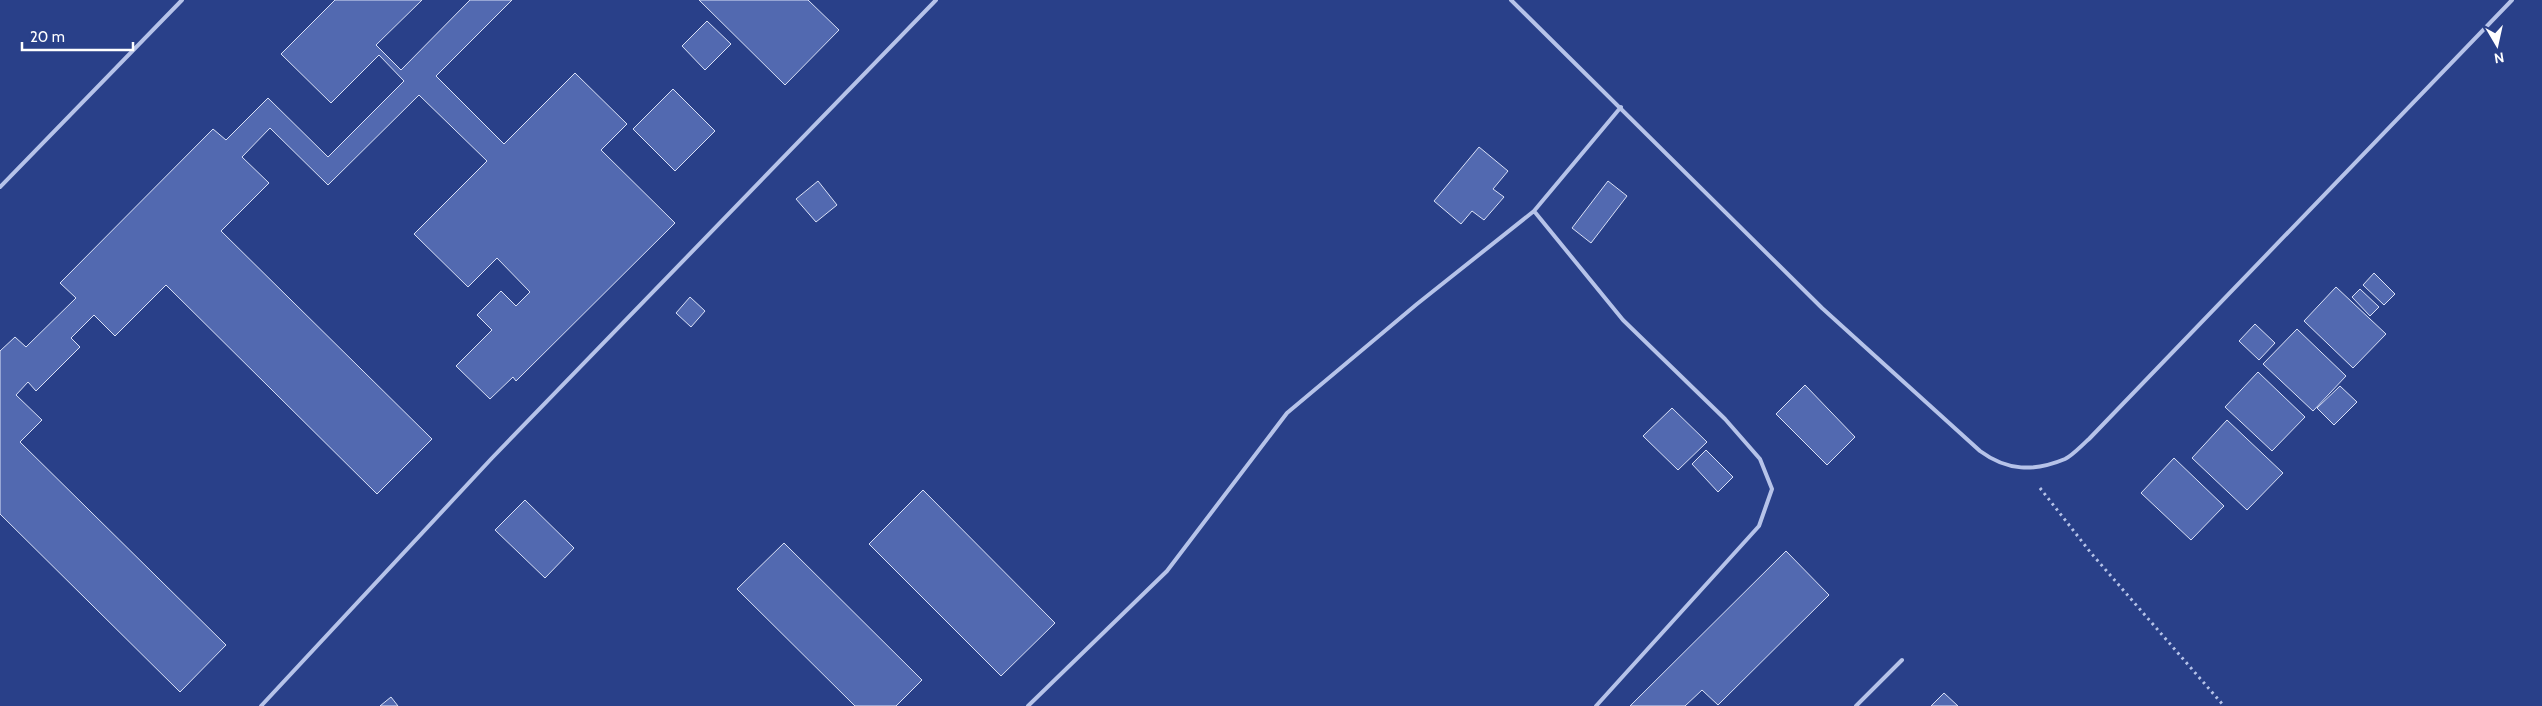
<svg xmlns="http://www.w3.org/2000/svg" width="2542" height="706" font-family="Cabin,sans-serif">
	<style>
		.building { fill: #5269b0; stroke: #dae1f7 }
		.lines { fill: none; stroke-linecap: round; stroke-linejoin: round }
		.path { stroke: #b6c3e9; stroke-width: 3; stroke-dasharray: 2.5 4; stroke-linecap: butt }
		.service { stroke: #b6c3e9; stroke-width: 4 }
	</style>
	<rect width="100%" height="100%" fill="#294089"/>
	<!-- building -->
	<path class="building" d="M335,0H422L376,45L401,70L470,0H512L436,76L504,144L575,73L627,124L601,150L675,223L516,381L513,377L490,399L456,366L492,330L477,315L501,291L516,306L530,292L497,258L468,287L414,234L487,161L419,95L328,185L270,128L242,157L269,183L221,231L432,439L377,494L166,285L115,336L94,315L71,338L80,347L36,391L28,382L16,395L42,420L20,442L226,645L180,692L0,514V351L15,337L26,347L76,298L60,283L213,129L226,140L268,98L328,157L404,81L379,55L331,103L281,54Z
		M699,0H808L839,30L785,85Z
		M707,21L731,44L705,70L682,46Z
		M673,89L715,131L675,171L633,129Z
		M1479,147L1508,171L1493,189L1504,197L1484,220L1472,211L1461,224L1434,201Z
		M818,181L837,205L816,222L796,199Z
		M1608,181L1627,196L1591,243L1572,228Z
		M2374,273L2395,294L2384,305L2363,285Z
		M2336,287L2386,334L2353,368L2304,321Z
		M2360,289L2379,307L2370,316L2352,297Z
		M690,297L705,311L691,327L676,313Z
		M2255,324L2275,343L2259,360L2239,341Z
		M2297,329L2346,376L2313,411L2263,364Z
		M2258,372L2305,417L2272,451L2225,407Z
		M1805,385L1855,437L1827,465L1776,414Z
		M2340,386L2357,402L2334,425L2317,408Z
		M1672,408L1707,442L1678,470L1643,436Z
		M2227,420L2283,473L2247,510L2192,458Z
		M1706,450L1733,477L1718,492L1692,464Z
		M2174,458L2224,506L2191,540L2141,493Z
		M923,490L1055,623L1001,676L869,544Z
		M525,500L574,548L545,578L495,530Z
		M784,543L922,680L896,706H855L737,589Z
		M1786,551L1829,595L1718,705L1702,690L1685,706H1630Z
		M1944,693L1958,706H1931Z
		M391,697L398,706H380Z"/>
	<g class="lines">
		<!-- path -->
		<path class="path" d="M2040,488L2091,553L2224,706"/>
		<!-- service -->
		<path class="service" d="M1511,0L1822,308L1980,451C2007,471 2034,472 2065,459C2073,455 2082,445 2089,439L2512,0
			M0,187L182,0
			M1534,211L1623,320L1725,419L1760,459L1772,489L1759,526L1596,706
			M261,706L492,458L936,0
			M1028,706L1167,571L1287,413L1417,304L1534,211L1621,107
			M1856,706L1902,660"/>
	</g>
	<!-- north arrow -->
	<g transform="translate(2497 45) rotate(171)" stroke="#294089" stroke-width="4" paint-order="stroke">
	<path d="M0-4L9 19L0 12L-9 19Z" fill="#ffffff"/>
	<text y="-8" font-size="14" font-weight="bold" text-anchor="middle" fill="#ffffff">N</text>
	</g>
	<!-- scale -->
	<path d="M22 42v8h111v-8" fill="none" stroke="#ffffff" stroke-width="2.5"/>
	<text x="30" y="42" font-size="15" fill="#ffffff" stroke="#294089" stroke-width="4" paint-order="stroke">20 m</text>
</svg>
